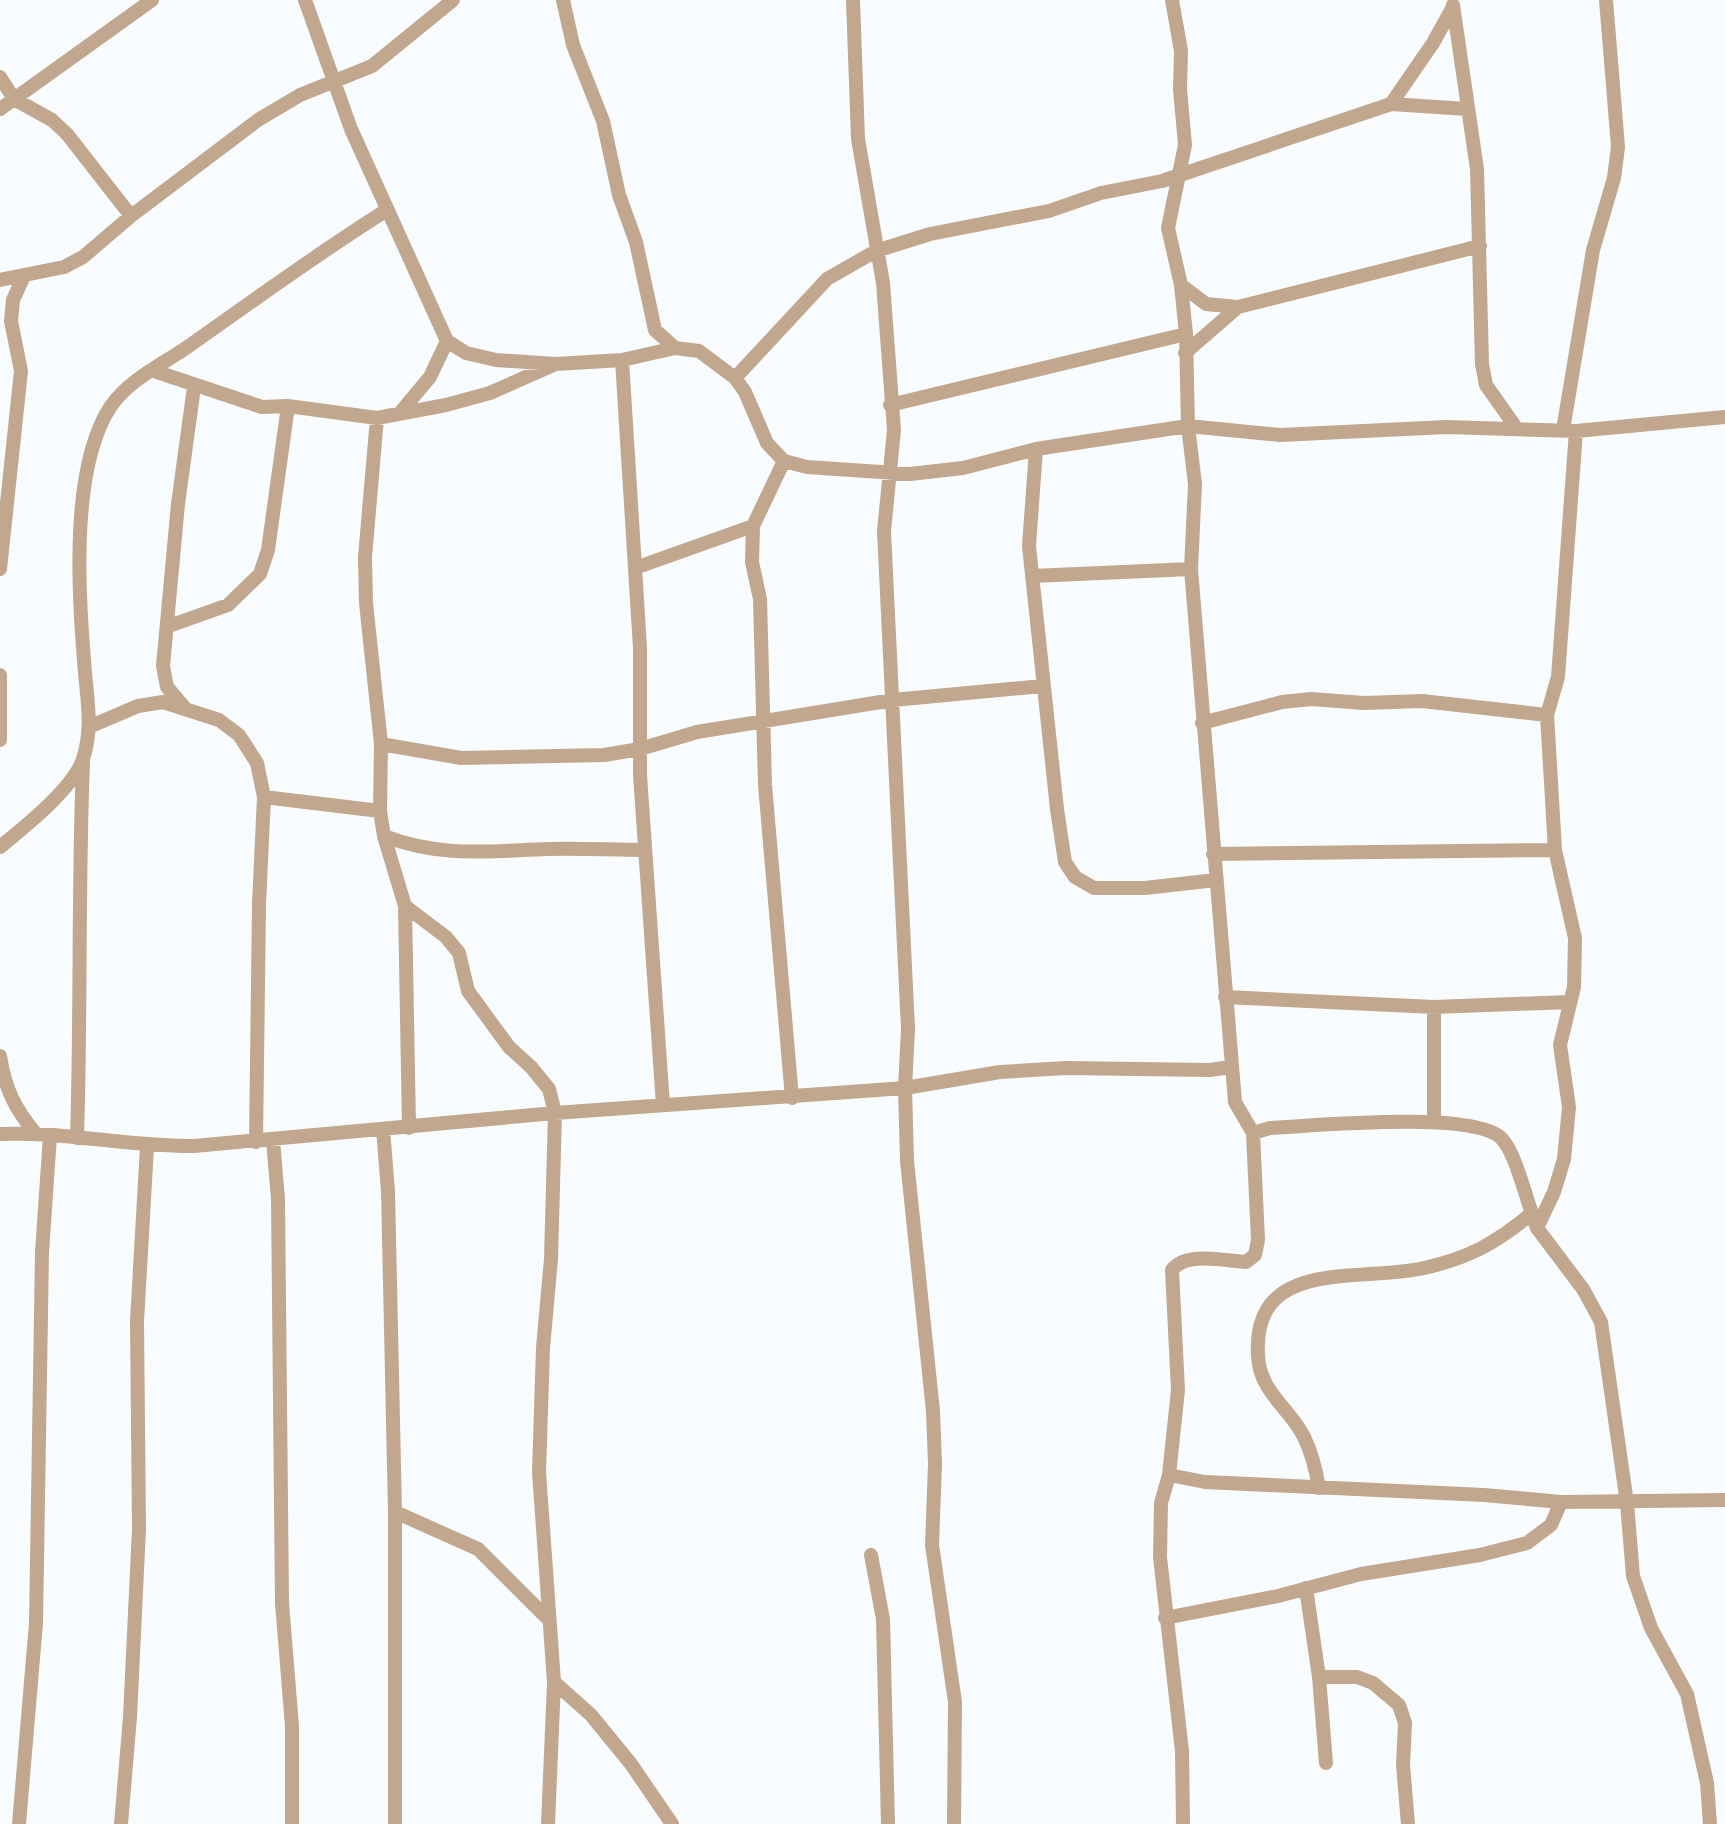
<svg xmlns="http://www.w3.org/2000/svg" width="1725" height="1824" font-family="'Zilla Slab',serif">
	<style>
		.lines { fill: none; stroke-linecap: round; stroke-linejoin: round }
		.minor { stroke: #c0a78e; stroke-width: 14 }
	</style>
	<rect width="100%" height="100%" fill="#f8fcff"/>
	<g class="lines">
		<!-- minor -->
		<path class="minor" d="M305,0L351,129L447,341L466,353L496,360L556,364L622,360L675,348L699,351L735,378L745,392L767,443L784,461L807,467L910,474L963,468L1036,449L1188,426L1280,435L1447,427L1576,431L1725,417
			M563,0L573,45L603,121L619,195L636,242L655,330L675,348
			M853,0L858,139L883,283L894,430L884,531L908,1029L905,1088L907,1161L933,1411L935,1464L932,1545L955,1702L954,1824
			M1172,0L1181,51L1180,89L1185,145L1168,228L1181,285L1186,334L1188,426L1195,484L1191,569L1235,1102L1253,1133L1270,1128C1313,1126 1475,1110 1502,1139C1516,1153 1528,1206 1537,1228
			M1453,5L1477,169L1482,364L1486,385L1517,429
			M0,77L14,99L52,120L67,134L131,216
			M1391,104L1467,109
			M0,109L152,0
			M0,280L64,267L83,257L131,216L258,120L300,95L372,66L453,0
			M1181,285L1206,304L1238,307L1480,246
			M1185,353L1238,307
			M622,360L640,648V775L663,1105
			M154,371L262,407L288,406L377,418L446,405L490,393L553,365
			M735,378L827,279L876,251L930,234L1049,211L1101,193L1162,181L1391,104L1433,43L1453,7
			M890,405L1186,334
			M399,414L430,377L447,341
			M377,418L365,557L366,603L381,744L380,811L384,836L405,906L446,937L459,953L468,991L509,1047L531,1067L549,1089L555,1113L551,1259L543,1348L539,1472L554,1682L548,1824
			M1563,430L1593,250L1614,178L1618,147L1606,0
			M1576,431L1558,677L1547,715L1555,850L1575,938L1574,987L1560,1045L1569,1107L1564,1159L1554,1192L1537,1228L1583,1289L1601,1322L1627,1503L1633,1576L1651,1628L1687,1694L1707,1783L1710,1824
			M1036,449L1029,546L1057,809L1065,862L1075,877L1094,888H1145L1216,880
			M784,461L753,526L752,562L760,599L765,785L792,1098
			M635,568L753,526
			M0,569L21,371L11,321L13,300L23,278
			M1032,576L1191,569
			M169,626L228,605L260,574L268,550L288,406
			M0,675V740
			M185,708L167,687L163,666L178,504L194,387
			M1202,723L1282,702L1311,699L1364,703L1422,701L1547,715
			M91,726L138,706L163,702L219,720L239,735L257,763L264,797L259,904L256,1142
			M381,744L461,758L604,755L640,749L697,732L893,700L1043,686
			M264,797L380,811
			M384,836C442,858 488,851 548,849C580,848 612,850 645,850
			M0,847C24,827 73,789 83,759C94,726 86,694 84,660C78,589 71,465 111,406C129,380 161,365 186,348C253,301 318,253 387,210
			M1213,854L1555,850
			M405,906L409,1128
			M1225,997L1434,1007L1570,1002
			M1434,1007V1122
			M0,1056C5,1089 15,1109 36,1134
			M383,1129L388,1191L395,1512V1824
			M0,1134C65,1131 129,1147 194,1146L555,1113L905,1088L1000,1072L1066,1068L1210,1070L1230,1067
			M77,1138C81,1013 78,887 83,762
			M273,1140L278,1199L282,1603L292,1726V1824
			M1169,1475L1205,1482L1484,1495L1561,1502
			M1319,1488C1316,1470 1312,1453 1304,1437C1290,1408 1260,1393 1258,1356C1252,1256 1359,1283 1424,1268C1469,1258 1496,1243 1531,1214
			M395,1512L478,1549L547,1618
			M871,1555L883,1619L888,1824
			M1306,1588L1319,1677L1326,1763
			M1165,1618L1278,1596L1361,1574L1480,1555L1527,1543L1551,1525L1561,1502L1725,1500
			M1319,1677H1357L1373,1683L1399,1705L1405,1723L1403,1765L1408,1824
			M554,1682L591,1715L631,1764L672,1824
			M19,1824L36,1623L42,1252L50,1136
			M121,1824L130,1717L139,1529L137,1321L147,1147
			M1183,1824L1182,1751L1160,1557L1161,1503L1169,1475L1178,1390L1172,1270C1186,1251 1225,1261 1246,1262L1255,1255L1258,1240L1253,1133"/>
	</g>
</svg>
